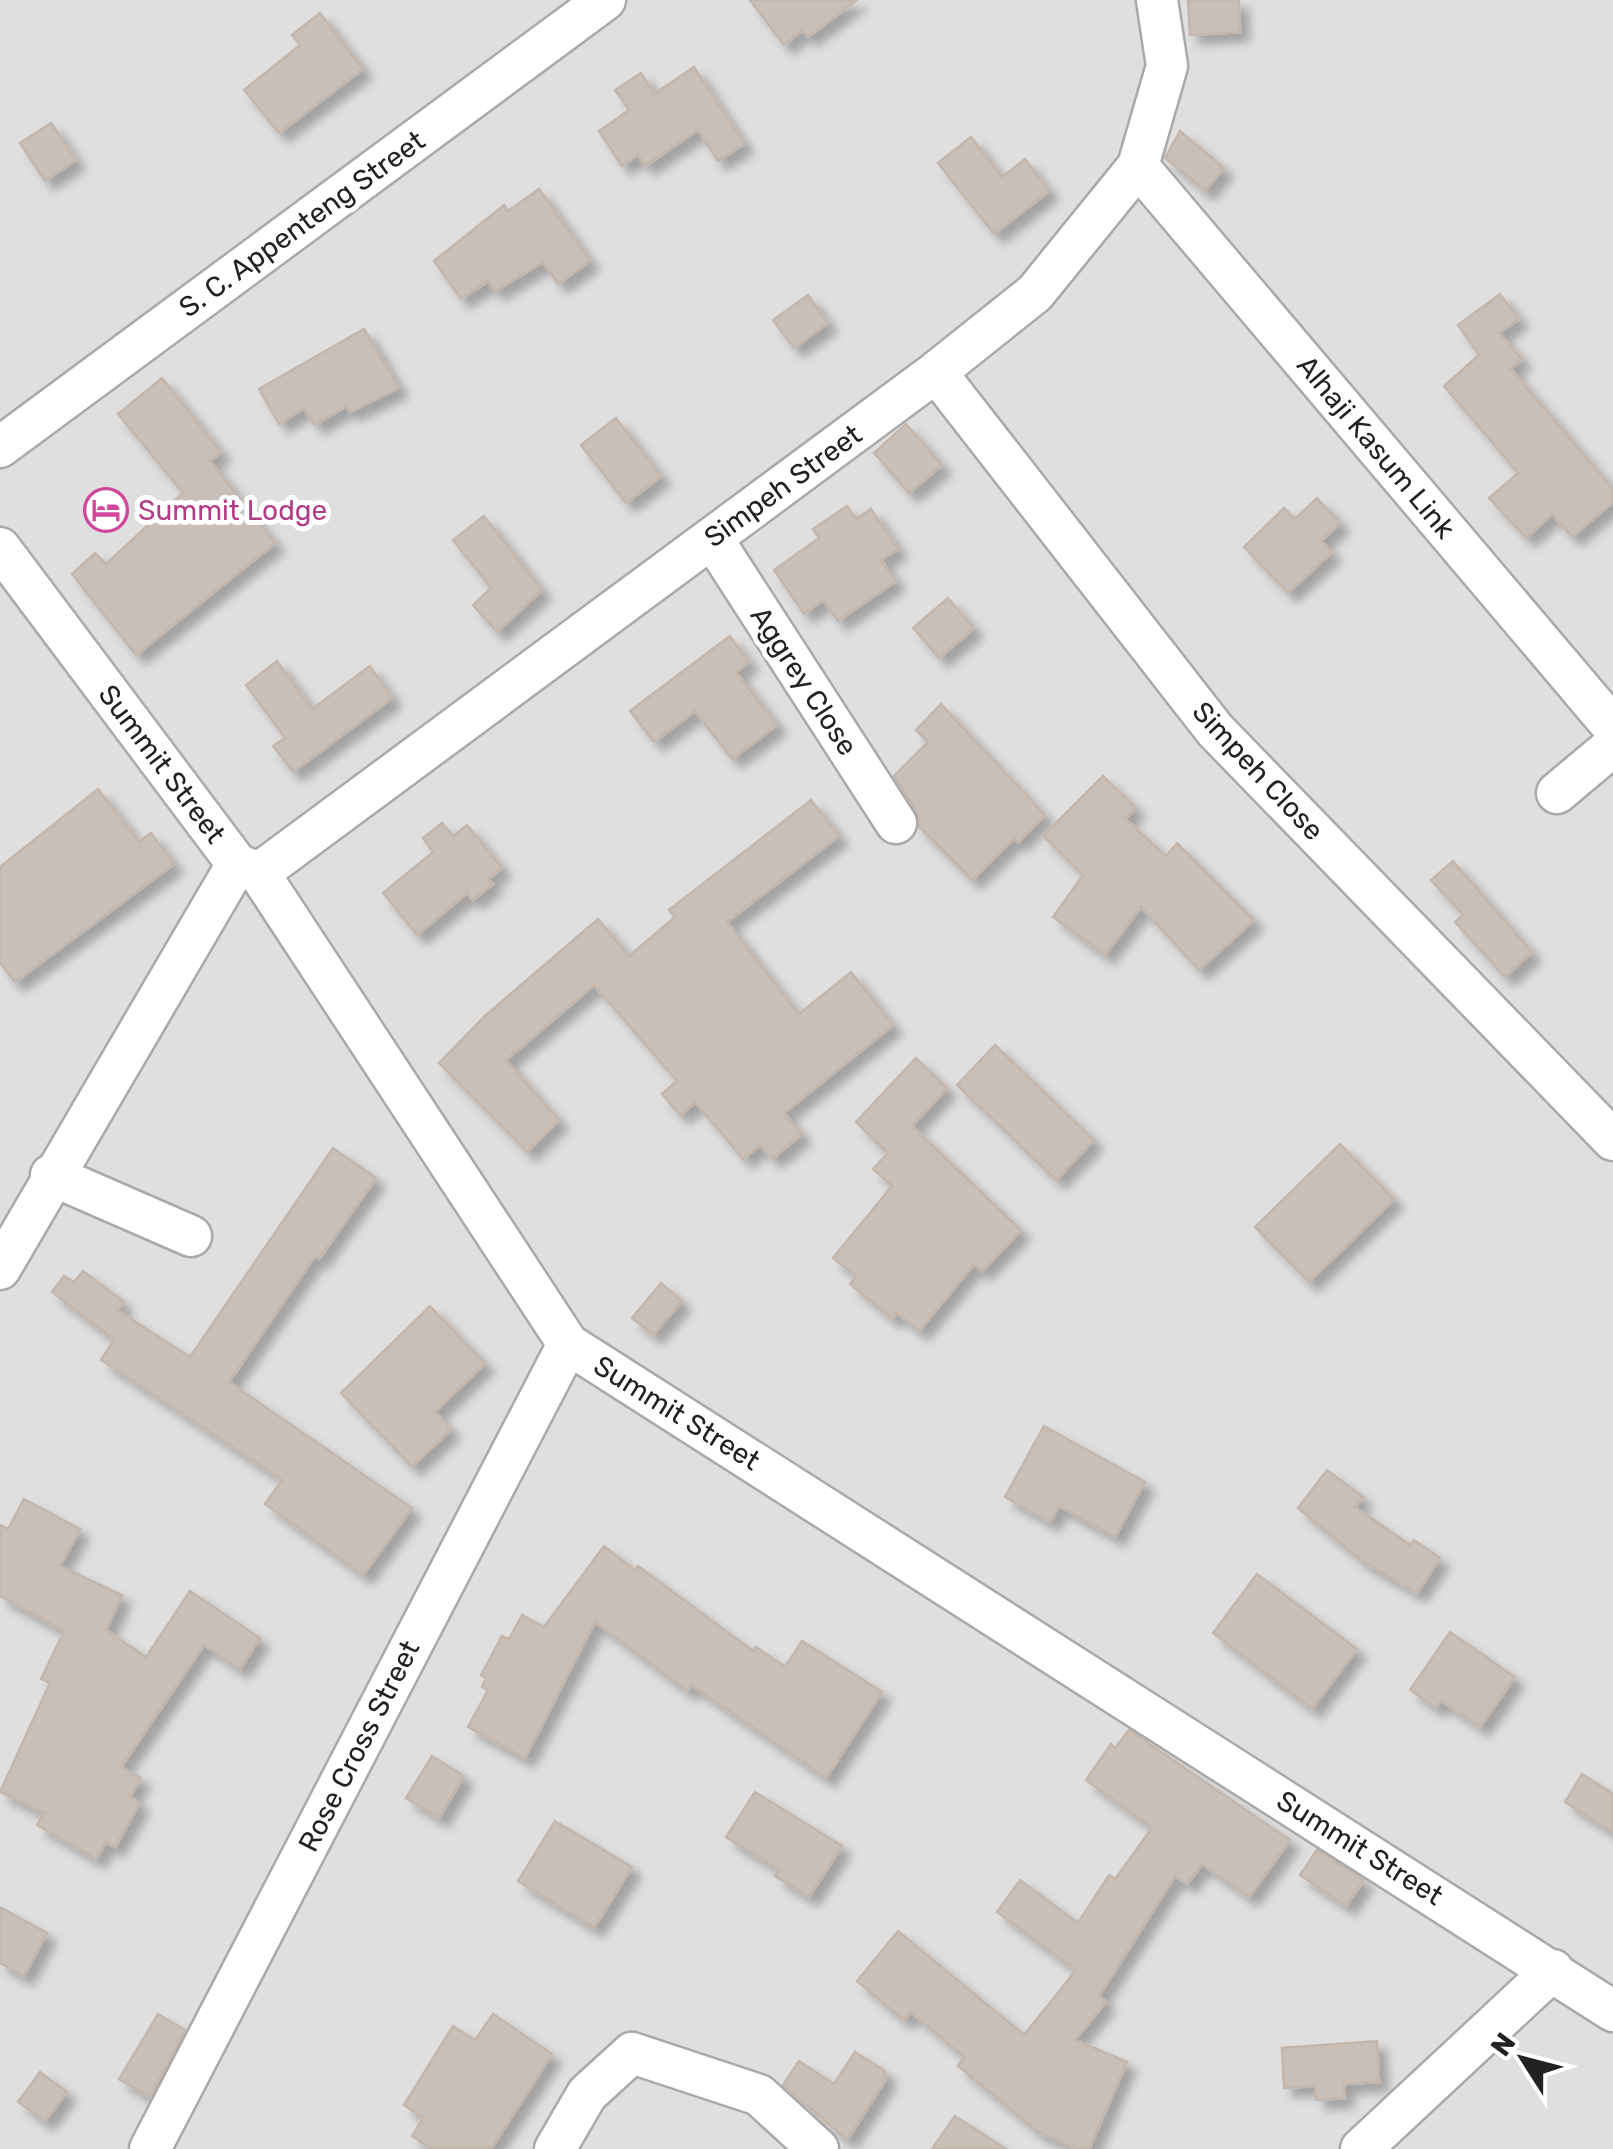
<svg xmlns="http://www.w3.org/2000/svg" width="1613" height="2149" font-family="Rubik,sans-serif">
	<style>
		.residential { fill: #e0dfdf }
		.building { fill: #c7bfb8; stroke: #c4b6ab; stroke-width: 2.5; filter: url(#shadow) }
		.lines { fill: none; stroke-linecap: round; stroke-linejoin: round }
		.minor-casing { stroke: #a9a9a9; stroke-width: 45 }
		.minor { stroke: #fff; stroke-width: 40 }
		.labels { text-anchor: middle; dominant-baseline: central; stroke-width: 10; stroke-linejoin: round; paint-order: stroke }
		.street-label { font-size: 28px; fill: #222; stroke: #fff }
		.hotel-label { font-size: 28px; fill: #b23c85; stroke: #fff; text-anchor: start }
	</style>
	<defs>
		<filter id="shadow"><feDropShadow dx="9" dy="9" stdDeviation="5" flood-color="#0004"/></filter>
	</defs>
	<rect width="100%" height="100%" fill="#f2efe9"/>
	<!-- residential -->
	<path class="residential" d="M0,0H1613V2149H0Z"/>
	<!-- building -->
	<path class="building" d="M750,0H857L808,37L803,30L784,45Z
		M1188,0H1239L1240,32L1190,35Z
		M320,13L363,69L279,133L244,90L300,45L292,35Z
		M694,67L744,144L718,161L698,130L645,166L638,155L622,166L599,131L629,110L615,90L641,73L654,94Z
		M51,123L76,160L45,181L20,143Z
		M1180,131L1224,168L1205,191L1165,158Z
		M971,137L1002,177L1025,159L1049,191L994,234L938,163Z
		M539,189L590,261L558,284L543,262L495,291L488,281L461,299L434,261L504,205L508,211Z
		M1500,294L1519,319L1499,333L1522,359L1511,369L1613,489V502L1572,537L1552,514L1526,538L1489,498L1518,473L1444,386L1479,355L1458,325Z
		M808,295L828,323L794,348L773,320Z
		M364,329L399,388L350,412L346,406L315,425L304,408L279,424L259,389Z
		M162,378L221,452L210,461L275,543L136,655L72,574L95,553L106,564L183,493L118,414Z
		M616,418L661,476L626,503L581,445Z
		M906,424L942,465L909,493L874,453Z
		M1317,498L1340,523L1321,541L1332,552L1288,593L1244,547L1284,508L1295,519Z
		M847,506L856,519L871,509L898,549L881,560L896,581L838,621L823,600L804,614L774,570L819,538L813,529Z
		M484,516L542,590L497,632L473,605L491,588L453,540Z
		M948,598L974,628L939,658L913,628Z
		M730,636L749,662L736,672L777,725L732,759L695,711L654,742L630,711Z
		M277,661L312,709L370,666L392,698L293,772L273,746L285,738L246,685Z
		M941,704L1045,815L1018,842L1014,838L972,880L919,827L916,810L894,776L928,742L916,730Z
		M1103,776L1136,808L1125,819L1166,856L1177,843L1254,920L1199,970L1141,907L1105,955L1053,917L1083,875L1043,836Z
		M98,789L139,842L151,833L174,864L15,982L0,963V867Z
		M811,800L839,836L727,922L799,1014L851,972L893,1025L784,1113L802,1134L772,1159L760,1145L743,1159L695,1102L680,1115L662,1094L677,1081L594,985L506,1060L559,1120L527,1152L439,1063L486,1015L598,919L629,956L675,917L669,910Z
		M442,823L453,836L467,825L502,868L488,879L493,884L473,900L467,893L417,935L383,893L433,852L423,838Z
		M1453,861L1532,952L1505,977L1455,922L1463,915L1431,880Z
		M995,1045L1094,1140L1056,1180L957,1085Z
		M916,1058L947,1088L912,1126L1021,1230L982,1271L974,1264L919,1331L897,1313L892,1319L850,1284L856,1276L833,1258L892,1186L873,1169L888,1153L856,1122Z
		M1340,1144L1394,1199L1309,1282L1255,1227Z
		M333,1148L376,1178L319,1259L315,1256L229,1382L412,1508L363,1575L265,1504L282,1480L101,1360L114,1340L52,1292L64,1276L74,1282L83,1271L124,1302L117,1310L190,1357Z
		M661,1283L682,1301L653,1335L632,1318Z
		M430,1306L485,1363L435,1412L451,1429L412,1467L341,1393Z
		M1044,1426L1145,1482L1115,1537L1059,1506L1050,1522L1005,1497Z
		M1327,1470L1363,1497L1355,1507L1410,1545L1414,1540L1440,1558L1417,1593L1362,1561L1298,1508Z
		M24,1499L80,1529L60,1566L122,1595L106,1630L146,1657L190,1591L260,1638L240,1669L204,1645L121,1767L141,1778L130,1797L140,1803L115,1847L106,1842L96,1859L37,1825L44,1813L0,1792L50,1683L41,1679L64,1631L0,1596V1525L8,1529Z
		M604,1546L635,1570L638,1566L753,1651L756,1647L785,1667L802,1641L882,1692L826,1778L691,1685L687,1691L595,1622L525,1758L468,1727L488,1690L482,1687L486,1678L481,1675L502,1636L509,1639L522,1615L544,1627Z
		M1257,1574L1357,1649L1312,1709L1213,1633Z
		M1450,1632L1515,1677L1480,1727L1441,1701L1436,1708L1410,1690Z
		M1129,1730L1290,1840L1249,1897L1202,1864L1187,1884L1175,1876L1099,1996L1106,2002L1075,2040L1127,2062L1089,2149H1077L1038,2132L958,2066L964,2057L911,2012L904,2020L857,1981L898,1931L1024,2035L1076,1970L997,1912L1020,1880L1078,1923L1109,1875L1115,1879L1152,1828L1086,1780L1111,1744L1115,1748Z
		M432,1756L464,1776L439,1818L406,1798Z
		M1582,1774L1613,1794V1832L1565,1802Z
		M755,1792L842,1846L809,1897L775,1876L779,1870L726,1837Z
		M555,1821L632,1867L594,1928L518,1881Z
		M1317,1850L1364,1880L1346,1906L1300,1875Z
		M0,1907L47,1933L24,1976L0,1963Z
		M158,2014L185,2030L150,2097L119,2079Z
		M493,2014L552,2054L491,2149H432L412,2136L423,2118L404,2105L453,2026L475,2040Z
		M1377,2041L1379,2082L1344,2084L1345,2098L1316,2100L1315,2086L1284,2088L1282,2048Z
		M855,2052L885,2071V2081L847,2140L783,2085L799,2061L834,2084Z
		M40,2072L67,2092L45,2121L18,2102Z
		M955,2116L1006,2149H932Z"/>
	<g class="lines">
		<!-- minor casing -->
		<g class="minor-casing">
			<path id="minor" d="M1138,166L1613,727
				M936,372L1215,730L1613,1140
				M0,447L605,0
				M712,538L896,823
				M0,548L237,864L259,873L568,1344L1613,2011
				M1557,793L1613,746
				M259,873L936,372L1035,293L1138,166L1167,66L1157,0
				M51,1175L191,1236
				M0,1269L237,864
				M150,2149L568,1344
				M555,2149L587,2094L632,2053L759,2095L818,2149
				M1361,2149L1553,1970"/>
		</g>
		<!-- minor -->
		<use href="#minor" class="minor"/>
	</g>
	<!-- icons -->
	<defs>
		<g id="hotel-ring" transform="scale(2.25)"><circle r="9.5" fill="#fff" stroke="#d1479c" stroke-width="1.5"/><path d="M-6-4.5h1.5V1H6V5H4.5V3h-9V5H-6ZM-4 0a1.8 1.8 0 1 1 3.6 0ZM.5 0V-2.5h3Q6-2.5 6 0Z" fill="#d1479c"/></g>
	</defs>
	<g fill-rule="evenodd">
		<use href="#hotel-ring" x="106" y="510"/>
	</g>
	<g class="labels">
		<!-- street labels -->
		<g class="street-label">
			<text transform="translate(302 224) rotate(-36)">S. C. Appenteng Street</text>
			<text transform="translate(1376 447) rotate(50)">Alhaji Kasum Link</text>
			<text transform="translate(783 486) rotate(-36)">Simpeh Street</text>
			<text transform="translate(804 681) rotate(57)">Aggrey Close</text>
			<text transform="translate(162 764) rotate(53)">Summit Street</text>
			<text transform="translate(1258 771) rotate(47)">Simpeh Close</text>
			<text transform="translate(677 1413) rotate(32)">Summit Street</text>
			<text transform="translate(359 1746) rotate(-63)">Rose Cross Street</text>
			<text transform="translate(1360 1848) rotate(32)">Summit Street</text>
		</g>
		<!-- hotel labels -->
		<g class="hotel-label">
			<text x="138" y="510">Summit Lodge</text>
		</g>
	</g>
	<!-- north arrow -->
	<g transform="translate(1523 2059) rotate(306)" stroke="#ffffff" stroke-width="8" paint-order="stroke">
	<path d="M0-8L18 38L0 25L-18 38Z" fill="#222222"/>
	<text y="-15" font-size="28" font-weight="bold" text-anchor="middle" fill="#222222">N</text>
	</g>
</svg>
